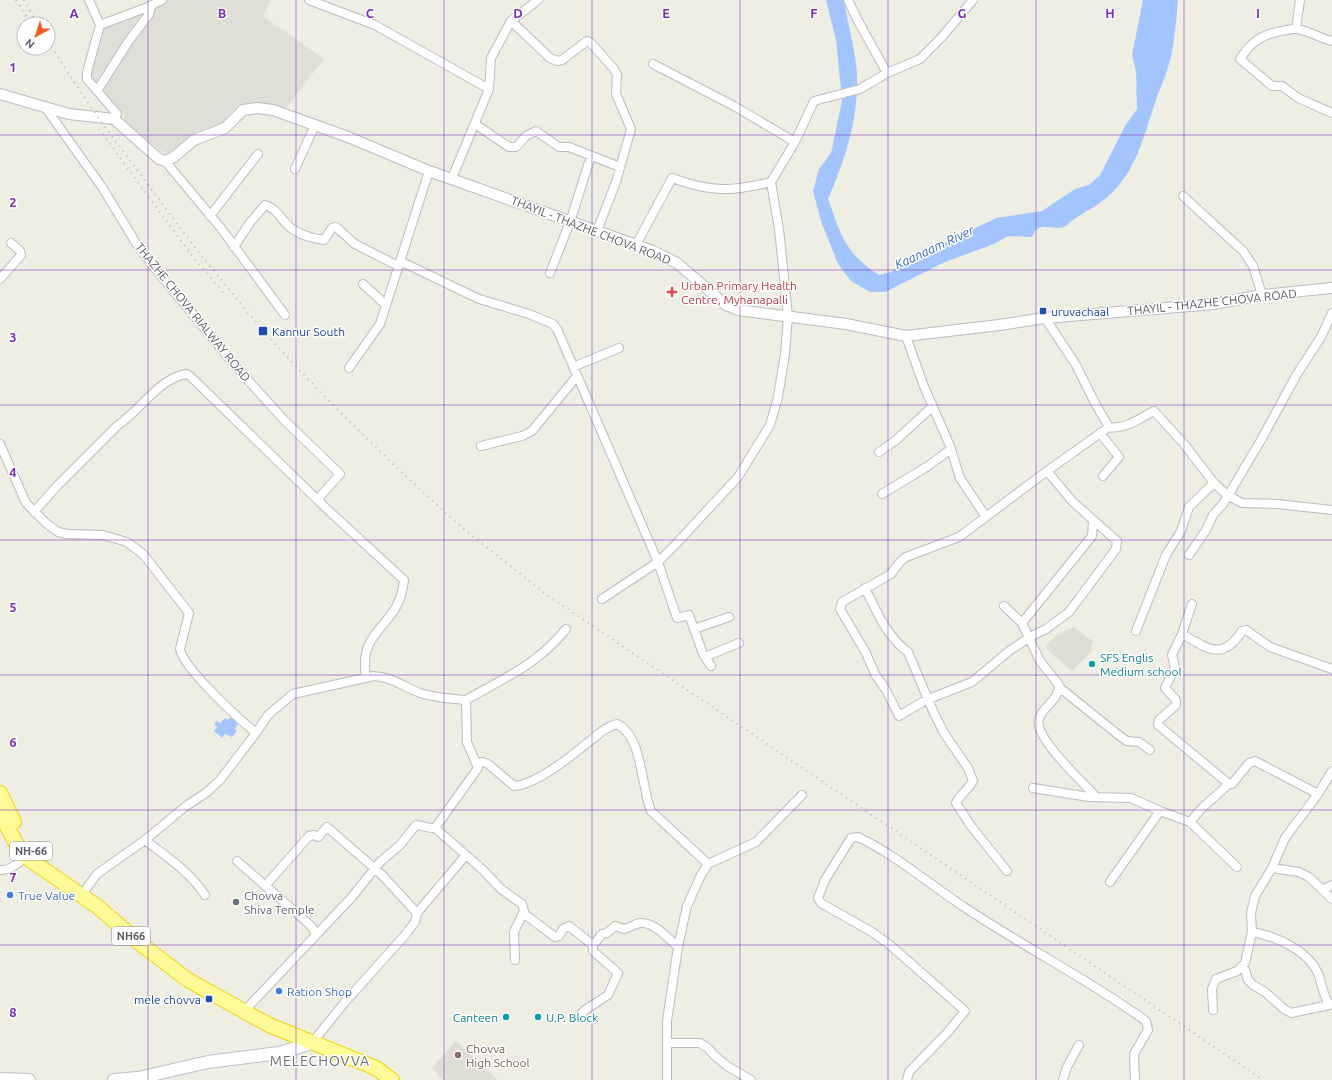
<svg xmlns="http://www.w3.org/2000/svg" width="1332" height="1080" font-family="Ubuntu,sans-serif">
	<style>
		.industrial { fill: #dfdfd7 }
		.education { fill: #dfded2 }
		.water { fill: #a3c5ff }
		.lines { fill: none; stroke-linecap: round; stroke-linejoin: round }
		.minor-casing { stroke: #bbbcc3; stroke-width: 10 }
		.tertiary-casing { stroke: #bbbcc3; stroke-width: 12 }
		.secondary-casing { stroke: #bdbfc7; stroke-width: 14 }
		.trunk-casing { stroke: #f2d400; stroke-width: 16 }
		.minor { stroke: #fff; stroke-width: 8 }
		.tertiary { stroke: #fff; stroke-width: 10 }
		.secondary { stroke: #fff; stroke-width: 12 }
		.trunk { stroke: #fefc99; stroke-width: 14 }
		.rail { stroke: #b6b6b8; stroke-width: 2; stroke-dasharray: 1 5; stroke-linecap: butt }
		.grid { fill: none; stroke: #7b2cbf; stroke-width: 1; stroke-opacity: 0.55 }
		.health-dot { fill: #e0444e; stroke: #fff; stroke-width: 1.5 }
		.transit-dot { fill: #1a4fb4; stroke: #fff; stroke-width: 1.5 }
		.culture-dot { fill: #0f9aa8; stroke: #fff; stroke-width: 1.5 }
		.shop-dot { fill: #3f7fe0; stroke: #fff; stroke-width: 1.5 }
		.worship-dot { fill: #6b7280; stroke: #fff; stroke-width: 1.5 }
		.education-dot { fill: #8d6e63; stroke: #fff; stroke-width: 1.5 }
		.labels { text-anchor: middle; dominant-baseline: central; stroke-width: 3; stroke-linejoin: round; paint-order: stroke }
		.shield { fill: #fff; stroke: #8c8e93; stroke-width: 1 }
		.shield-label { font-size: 11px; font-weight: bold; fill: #5b5d65 }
		.street-label { font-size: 12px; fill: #5b5d65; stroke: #fff }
		.health-label { font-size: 12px; fill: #be3a42; stroke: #fff; text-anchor: start }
		.transit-label { font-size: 12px; fill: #164399; stroke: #fff; text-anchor: start }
		.culture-label { font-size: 12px; fill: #0d838f; stroke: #fff; text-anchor: start }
		.shop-label { font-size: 12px; fill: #366cbe; stroke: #fff; text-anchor: start }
		.worship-label { font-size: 12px; fill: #5b616d; stroke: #fff; text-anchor: start }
		.education-label { font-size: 12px; fill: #785e54; stroke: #fff; text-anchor: start }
		.water-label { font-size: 13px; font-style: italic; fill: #3d67ca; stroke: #fff }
		.quarter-label { font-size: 14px; letter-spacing: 1px; fill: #6c6f77; stroke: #fff }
		.grid-label { font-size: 13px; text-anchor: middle; font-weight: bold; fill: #7b2cbf; stroke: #fff; stroke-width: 3; stroke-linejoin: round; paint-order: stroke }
	</style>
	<rect width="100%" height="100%" fill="#efeee3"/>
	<!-- industrial -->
	<path class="industrial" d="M166,0H271L263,16L324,59L286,108L241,104L235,108L219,127L207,128L196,132L174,150L167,154L164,153L122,120L125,115L88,75L102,26L160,6Z"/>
	<!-- education -->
	<path class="education" d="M1073,627L1093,641L1091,648L1093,650L1072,671L1045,648L1048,643L1057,635Z
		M456,1041L498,1080H443L432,1068Z"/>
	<!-- water -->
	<path class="water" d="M826,0H844C847,19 852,38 855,57C863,105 847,156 828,199C841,235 845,253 879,275L891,272L938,246L996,218L1042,211L1075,189L1089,185L1100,175L1125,126L1137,109L1136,71L1132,55L1143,0H1178C1176,20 1175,41 1170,60C1166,77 1158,92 1153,109C1143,139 1136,168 1113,192C1101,204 1086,211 1073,220C1070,222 1067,226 1063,227C1052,231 1038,219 1032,237L1008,236L994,244L945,262L885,292H870L851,281L838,264L821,221L813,191L819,169L831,153L842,100L836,40Z
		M231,717L238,724L235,729L237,731L232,737L225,734L222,738L214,731L217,727L214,724L217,721L220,723L225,718L228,720Z"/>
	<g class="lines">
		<!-- minor casing -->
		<g class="minor-casing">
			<path id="minor" d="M89,0L100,25
				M309,0L375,25L489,89
				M848,0L857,19L887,73
				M511,21L550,58L557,61L562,60L587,41L590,42L614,69L617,75L616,94L631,129L616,182L597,231
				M1296,29L1300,0
				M1332,41C1320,38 1309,31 1297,29C1292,28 1286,31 1281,31C1261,35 1251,42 1240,59L1272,86H1282L1298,98L1332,113
				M653,64L734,106L795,142
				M97,91L128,42L149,14L151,7H148
				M45,107L102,187L136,243L154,267L237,368L285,421L340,474L318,499
				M114,119L117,114L87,79V72L100,25L148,7L162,0
				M475,124L509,147H516L526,136L536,131L559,147H569L620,167
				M165,161L220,227L285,315
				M295,169L315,125
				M452,178L489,89L491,58L511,21L538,0
				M1183,196L1243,251L1253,266L1262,295
				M210,216L258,154
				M636,245L672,178C710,192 732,192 771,182
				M234,247L249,224L265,205C275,208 278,214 284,221C293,233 310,238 324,240L332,228L336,227L355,244L398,266
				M400,261L479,299L529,314L553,324L557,329L658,562L677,618L689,615L703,654L711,666
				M550,273L570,222L591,156
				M0,279L21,255L20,251L11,243
				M363,284L386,305
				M1045,318L1076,365L1096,405L1109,427
				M906,336L923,384L950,446L960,478L986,517
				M573,367L619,348
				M349,368L380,324L429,171
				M1100,433L1119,457L1103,476
				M0,444L26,503L47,524L58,532L67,534L103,535L127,542L143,554L189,613L180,649C183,668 239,719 256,733L220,780L207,792L186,806L145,840L97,874L86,889
				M481,446L522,436L532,431L577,376
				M879,452L895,441L932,407
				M1047,471L1073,502L1117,541L1116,549L1069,612L1046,629L1030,637L1009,651L972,682L926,700L899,716L886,690L875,674L866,653L840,609L842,602L891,574L900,562L906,557L959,537L1047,471L1109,427C1125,430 1140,418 1154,411L1184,444L1214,483
				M882,494L928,466L951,449
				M34,512L57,486L118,425C141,410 158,379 186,374L190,376L328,510L404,580C403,590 401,598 396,607C387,623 370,635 366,653C364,662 365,670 366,678
				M1189,555L1206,530L1213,515L1223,504L1261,440L1297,374L1321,337L1332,313
				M865,588C877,612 887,637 908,652L933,711L944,733L968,768L973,781C968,790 960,794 956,803L971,826L1007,871
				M602,599L658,562L676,544L738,477L770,425L778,397L785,354L788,316L779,229L771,182L795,142L814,101L860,89L887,73L920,59L941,38L973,0
				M1192,604L1182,634L1172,655L1175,668L1165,688L1176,700V705L1159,720L1158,725L1229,784H1232L1249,763L1255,761L1318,794
				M1004,606L1022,623L1040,661L1059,685C1060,699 1043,706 1039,719C1033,737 1084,783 1096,797
				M1022,623L1092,536L1093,521
				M694,629L729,617
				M1136,631L1166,555L1181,531L1189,507L1214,483L1227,495L1242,503L1277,504L1332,510
				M1182,634C1207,648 1222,662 1242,631L1246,630L1270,647L1332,669
				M705,657L739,643
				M1060,688L1121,737L1127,741L1139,742L1150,750
				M466,700C504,678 537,665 566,629
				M477,764L482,762L488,764L514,786C535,785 569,758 586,744C596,737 604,727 617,724C643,736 641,788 651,811L708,864
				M1033,788L1089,797L1131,798L1160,811L1190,822L1237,867
				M1190,822L1202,808L1229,784
				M435,828L483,870L501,889L522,904L524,911L514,932L515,960
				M145,840C167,857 190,872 205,895
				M237,861L300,916L312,927L316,934
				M1272,868L1299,872L1309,877L1332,899
				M0,870C10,871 18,863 26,857
				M1110,882L1160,811
				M265,886L309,836L314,835L318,837L327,827L381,874L417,913L415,922L406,934L345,1002L312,1043
				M1324,889L1332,885
				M417,913L466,855
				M523,913L555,937L559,936L563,929L569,926L593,945
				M1252,932C1276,936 1310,951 1319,976C1322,987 1324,996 1329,1005L1332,1004
				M1240,968L1245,970L1248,980L1253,985L1265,992L1284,1009L1291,1013L1329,1005
				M249,1006L351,898L380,862L400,845L416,825C423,825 427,829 435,828L478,768L467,742L466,700C452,699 433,697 420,693C404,687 392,677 374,676L293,694L268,715L256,733
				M1213,1010L1212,989L1216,979L1237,971L1245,963L1252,932L1251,913L1255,896L1272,868L1285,838L1318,794L1332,771
				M578,1017L585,1010L608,995L618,973L593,951V945L602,934L607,933L615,926L624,929C630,928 635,923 641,923C654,922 669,939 678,947
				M668,1043H700L708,1048L714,1055L727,1066L751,1080
				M667,1080V1021L678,947L687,906L701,875L708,864L756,842L802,795
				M907,1080L909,1072L947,1033L965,1011L890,945L872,932L821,903L818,898L825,880L851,838L858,837C896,855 929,884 964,907C1024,947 1088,979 1146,1021L1148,1030L1134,1054L1135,1080
				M1063,1080L1067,1067L1079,1045"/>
		</g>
		<!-- tertiary casing -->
		<g class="tertiary-casing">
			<path id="tertiary" d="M0,94L69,114L114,119L159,159L165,161L174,157L194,140L225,128L243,110L257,108L273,110L348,137L429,171L653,251L677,263L726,305L738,310L846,324L906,336L999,325L1045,318L1214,304L1262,295L1332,288"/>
		</g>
		<!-- secondary casing -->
		<g class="secondary-casing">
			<path id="secondary" d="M0,1079L29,1080
				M114,1080L138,1078L208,1062L279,1053L312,1043"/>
		</g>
		<!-- trunk casing -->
		<g class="trunk-casing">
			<path id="trunk" d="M0,793L14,822
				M0,813L19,849L26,857L98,907L142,945L188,980L269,1025L376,1068L392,1080"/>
		</g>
		<!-- minor -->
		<use href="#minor" class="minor"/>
		<!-- tertiary -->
		<use href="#tertiary" class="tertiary"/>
		<!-- secondary -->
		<use href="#secondary" class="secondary"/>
		<!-- trunk -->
		<use href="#trunk" class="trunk"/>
		<!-- rail -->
		<path class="rail" d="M16,0L31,24
			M24,0L37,24
			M48,42L97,116L196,249L266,334L321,393L399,470L460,526L547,595L1263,1080
			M99,129L190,253L226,296"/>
	</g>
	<!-- grid -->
	<path class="grid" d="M148,0V1080M296,0V1080M444,0V1080M592,0V1080M740,0V1080M888,0V1080M1036,0V1080M1184,0V1080M0,135H1332M0,270H1332M0,405H1332M0,540H1332M0,675H1332M0,810H1332M0,945H1332"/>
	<!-- markers -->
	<path class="health-dot" d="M670 286h4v4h4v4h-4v4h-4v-4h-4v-4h4z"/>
	<g class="transit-dot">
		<rect x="1039" y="307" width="8" height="8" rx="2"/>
		<rect x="258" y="326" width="10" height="10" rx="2"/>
		<rect x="205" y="995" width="8" height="8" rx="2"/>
	</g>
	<g class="culture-dot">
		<circle cx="1092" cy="664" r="4"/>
		<circle cx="506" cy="1017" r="4"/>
		<circle cx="538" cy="1017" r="4"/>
	</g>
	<g class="shop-dot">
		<circle cx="10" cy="895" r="4"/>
		<circle cx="279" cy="991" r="4"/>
	</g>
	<circle class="worship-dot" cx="236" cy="902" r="4"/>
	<circle class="education-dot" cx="458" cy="1055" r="4"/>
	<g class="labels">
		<!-- shield labels -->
		<g class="shield">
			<rect x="10" y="842" width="42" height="18" rx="3"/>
			<rect x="112" y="927" width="38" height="18" rx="3"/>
		</g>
		<g class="shield-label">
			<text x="31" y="851">NH-66</text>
			<text x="131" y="936">NH66</text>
		</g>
		<!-- street labels -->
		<g class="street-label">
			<text transform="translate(591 230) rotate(21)">THAYIL - THAZHE CHOVA ROAD</text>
			<text transform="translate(1212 302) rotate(-6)">THAYIL - THAZHE CHOVA ROAD</text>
			<text transform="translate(193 312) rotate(51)">THAZHE CHOVA RIALWAY ROAD</text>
		</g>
		<!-- health labels -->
		<g class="health-label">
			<text x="681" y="285">Urban Primary Health<tspan x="681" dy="14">Centre, Myhanapalli</tspan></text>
		</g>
		<!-- transit labels -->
		<g class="transit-label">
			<text x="1051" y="311">uruvachaal</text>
			<text x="272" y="331">Kannur South</text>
			<text x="201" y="999" text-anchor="end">mele chovva</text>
		</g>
		<!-- culture labels -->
		<g class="culture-label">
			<text x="1100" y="657">SFS Englis<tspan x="1100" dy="14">Medium school</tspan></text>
			<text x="498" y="1017" text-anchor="end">Canteen</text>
			<text x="546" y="1017">U.P. Block</text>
		</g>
		<!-- shop labels -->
		<g class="shop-label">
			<text x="18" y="895">True Value</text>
			<text x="287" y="991">Ration Shop</text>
		</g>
		<!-- worship labels -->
		<g class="worship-label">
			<text x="244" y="895">Chovva<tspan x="244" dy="14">Shiva Temple</tspan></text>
		</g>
		<!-- education labels -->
		<g class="education-label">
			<text x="466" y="1048">Chovva<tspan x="466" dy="14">High School</tspan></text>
		</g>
		<!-- water labels -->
		<g class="water-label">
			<text transform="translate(934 247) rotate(-25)">Kaanaam River</text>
		</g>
		<!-- quarter labels -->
		<g class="quarter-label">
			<text x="320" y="1061">MELECHOVVA</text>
		</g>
	</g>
	<g class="grid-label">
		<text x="74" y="18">A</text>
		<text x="222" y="18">B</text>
		<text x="370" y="18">C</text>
		<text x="518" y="18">D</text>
		<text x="666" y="18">E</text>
		<text x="814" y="18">F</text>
		<text x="962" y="18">G</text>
		<text x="1110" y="18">H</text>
		<text x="1258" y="18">I</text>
		<text x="13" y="72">1</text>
		<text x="13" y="207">2</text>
		<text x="13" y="342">3</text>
		<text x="13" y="477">4</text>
		<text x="13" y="612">5</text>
		<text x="13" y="747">6</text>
		<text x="13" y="882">7</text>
		<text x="13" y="1017">8</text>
	</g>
	<!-- north arrow -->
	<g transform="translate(36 36) rotate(219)"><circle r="19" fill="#ffffff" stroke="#bdbec1"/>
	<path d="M0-3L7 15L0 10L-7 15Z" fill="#f45c24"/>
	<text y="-6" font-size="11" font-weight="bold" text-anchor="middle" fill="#5b5d65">N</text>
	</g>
</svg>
